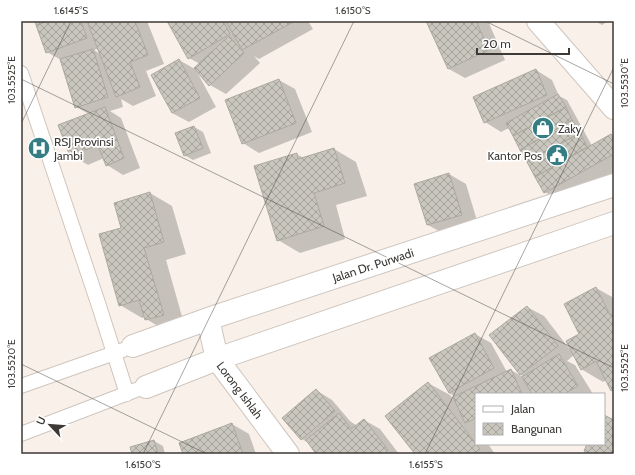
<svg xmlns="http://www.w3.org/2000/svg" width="635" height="475" font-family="Cabin,sans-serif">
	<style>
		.shadow { fill: #0003; fill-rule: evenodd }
		.building { fill: url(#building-cross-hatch); stroke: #aca99f }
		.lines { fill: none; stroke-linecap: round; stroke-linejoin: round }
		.service-casing { stroke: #cfc6bf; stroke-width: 16 }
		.minor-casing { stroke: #cfc6bf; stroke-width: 24 }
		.tertiary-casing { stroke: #cfc6bf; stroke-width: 24 }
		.service { stroke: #fff; stroke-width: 14 }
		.minor { stroke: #fff; stroke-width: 22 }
		.tertiary { stroke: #fff; stroke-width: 22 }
		.ticks { fill: none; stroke: #3c3936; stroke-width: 1; stroke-opacity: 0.45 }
		.labels { text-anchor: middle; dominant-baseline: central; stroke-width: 3.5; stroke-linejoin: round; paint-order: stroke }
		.poi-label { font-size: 12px; fill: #3c3936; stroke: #fff; text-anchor: start }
		.street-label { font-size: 12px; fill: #3c3936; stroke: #fff }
		.neatline { fill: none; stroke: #3c3936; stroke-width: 1.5 }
		.ticks-label { font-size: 10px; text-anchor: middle; fill: #3c3936 }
	</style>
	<defs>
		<pattern id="building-cross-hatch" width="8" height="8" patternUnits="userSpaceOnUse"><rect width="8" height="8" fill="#c9c6bd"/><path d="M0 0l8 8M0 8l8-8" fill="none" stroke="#a4a29a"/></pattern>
	</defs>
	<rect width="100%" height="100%" fill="#f8f0e9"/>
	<!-- shadow -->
	<path class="shadow" d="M36,21H147L164,64L146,71L156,96L133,106L121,99L123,107L110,111L121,118L140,168L123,175L107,165L104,158L88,165L71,155L89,114L76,107L61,60L47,52ZM98,49L100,54L94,50Z
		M168,21H308L313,29L259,59L254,56L260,63L226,94L210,85L196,70L216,107L189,122L172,113L179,60L195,69L200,64L189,58Z
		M427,21H488L505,60L465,78L449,69Z
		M595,21H608L602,25Z
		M536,70L552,80L559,96L567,100L592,146L611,135L614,137V173L561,202L545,192L509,128L501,132L485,122Z
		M279,80L295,89L312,132L259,153L243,143Z
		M194,127L203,132L211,153L193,160L184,155Z
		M334,149L356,162L367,196L336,205L345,239L300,253L278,240L296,154L304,158Z
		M449,174L466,184L478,224L444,234L428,225L416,185Z
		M150,193L172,206L186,254L166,260L185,327L168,332L146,319L145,317L142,318L120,305L122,229Z
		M596,288L614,298V391L612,390L607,380L603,382L581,369L574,355L567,361L575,365L593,394H476V444H488L495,454H416L428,383L450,395L456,402V397L449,393L475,334L491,343L507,372L511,370L523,377L490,335L527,307L544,316L571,351L581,334Z
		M316,390L332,400L350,421L357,426L364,420L380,429L399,454H318L310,444L302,439Z
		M232,424L249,434L256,454H184Z
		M154,441L163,446L165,454H133Z"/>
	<!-- building -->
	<path class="building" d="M35,21H48L36,25Z
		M48,21H81L87,38L46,53L36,25Z
		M87,21H135L148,55L130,62L140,87L116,97Z
		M167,21H223L230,34L188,59Z
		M226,21H295L242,50Z
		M426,21H476L489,50L448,69Z
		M229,36L244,53L209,86L194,68Z
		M93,49L108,97L75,108L60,59Z
		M179,59L200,98L172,113L151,75Z
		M536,69L547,95L484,123L473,97Z
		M279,79L296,123L242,144L225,100Z
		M558,94L566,107L513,136L506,123Z
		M105,107L124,158L106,166L98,145L70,156L58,125Z
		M566,107L572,120L520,150L513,136Z
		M572,120L580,133L527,162L520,150Z
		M194,126L203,148L184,156L175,133Z
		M580,133L587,147L535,177L527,162Z
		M611,134L614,140V154L544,193L535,177Z
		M334,148L345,183L314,193L324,226L277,241L254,166L297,153L298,159Z
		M449,173L462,215L427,225L414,184Z
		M150,192L164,242L144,248L164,315L145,320L139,300L119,306L99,234L121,228L114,203Z
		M596,287L610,315L614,313V389L611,391L596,361L581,370L566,341L579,334L564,304Z
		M527,306L558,346L520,375L489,335Z
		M475,333L494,368L449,393L429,358Z
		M559,354L578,386L564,394H532L522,377Z
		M511,369L522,394H476V418L465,423L453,397Z
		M428,382L480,449L473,454H415L385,416Z
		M316,389L335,411L301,440L282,418Z
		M339,413L351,429L364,419L388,450L384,454H316L306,440Z
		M604,415L614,420V454H590L584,451L587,444H604Z
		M232,423L243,454H183L179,443Z
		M154,440L158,454H132L130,447Z"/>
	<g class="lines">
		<!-- service casing -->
		<g class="service-casing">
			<path id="service" d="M21,73L99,306L127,394
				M21,386L123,350
				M21,434L136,390"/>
		</g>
		<!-- minor casing -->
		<g class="minor-casing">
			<path id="minor" d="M208,319L217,359L288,454
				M133,346L208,319L614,185
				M146,387L217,359L614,223"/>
		</g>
		<!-- tertiary casing -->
		<g class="tertiary-casing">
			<path id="tertiary" d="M538,21L614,108"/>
		</g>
		<!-- service -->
		<use href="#service" class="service"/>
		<!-- minor -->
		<use href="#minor" class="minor"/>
		<!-- tertiary -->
		<use href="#tertiary" class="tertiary"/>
	</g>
	<!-- ticks -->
	<path class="ticks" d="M485,21L614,84M21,79L614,368M21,124L71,21M21,364L207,454M143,454L354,21M425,454L614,67"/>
	<!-- icons -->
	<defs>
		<g id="shop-disc" transform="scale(1.15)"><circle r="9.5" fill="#347d82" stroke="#fff"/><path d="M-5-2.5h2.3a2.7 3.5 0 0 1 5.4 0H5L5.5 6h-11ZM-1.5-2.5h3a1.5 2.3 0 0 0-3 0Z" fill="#fff"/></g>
		<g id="hospital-disc" transform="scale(1.15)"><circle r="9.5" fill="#347d82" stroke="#fff"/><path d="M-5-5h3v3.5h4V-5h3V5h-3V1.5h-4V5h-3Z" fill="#fff"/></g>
		<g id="civic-disc" transform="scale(1.15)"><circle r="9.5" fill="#347d82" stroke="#fff"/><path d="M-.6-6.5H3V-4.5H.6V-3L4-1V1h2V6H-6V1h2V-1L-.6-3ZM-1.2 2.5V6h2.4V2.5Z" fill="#fff"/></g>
	</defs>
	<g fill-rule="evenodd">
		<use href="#shop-disc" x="543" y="128"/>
		<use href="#hospital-disc" x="39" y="148"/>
		<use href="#civic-disc" x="557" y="155"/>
	</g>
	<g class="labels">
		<!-- poi labels -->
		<g class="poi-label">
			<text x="558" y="128">Zaky</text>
			<text x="54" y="141">RSJ Provinsi<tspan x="54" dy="14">Jambi</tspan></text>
			<text x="542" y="155" text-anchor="end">Kantor Pos</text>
		</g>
		<!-- street labels -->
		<g class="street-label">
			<text transform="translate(373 265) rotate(-18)">Jalan Dr. Purwadi</text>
			<text transform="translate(240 390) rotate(53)">Lorong Ishlah</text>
		</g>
	</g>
	<!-- border -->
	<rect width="635" height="475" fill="none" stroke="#ffffff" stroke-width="44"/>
	<!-- legend -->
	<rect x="475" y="393" width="130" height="52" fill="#ffffff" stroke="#b1b0af"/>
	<rect x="483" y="406" width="20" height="6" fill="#ffffff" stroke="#b1b0af"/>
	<text x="511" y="413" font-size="12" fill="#3c3936">Jalan</text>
	<rect x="483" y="423" width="20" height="12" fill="url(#building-cross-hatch)" stroke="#b1b0af"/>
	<text x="511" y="433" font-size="12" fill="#3c3936">Bangunan</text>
	<!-- north arrow -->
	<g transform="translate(50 425) rotate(296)" stroke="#ffffff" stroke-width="3" paint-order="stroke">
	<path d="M0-3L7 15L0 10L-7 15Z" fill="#3c3936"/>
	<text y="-6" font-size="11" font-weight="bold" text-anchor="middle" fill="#3c3936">U</text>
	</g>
	<!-- scale -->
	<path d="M477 48v6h92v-6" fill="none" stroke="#3c3936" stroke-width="2"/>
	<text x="483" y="48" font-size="12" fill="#3c3936" stroke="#ffffff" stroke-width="3" paint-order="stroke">20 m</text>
	<rect x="22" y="22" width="591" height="431" class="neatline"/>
	<g class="ticks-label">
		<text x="71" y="14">1.6145°S</text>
		<text x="353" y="14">1.6150°S</text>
		<text transform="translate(11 80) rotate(-90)" y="4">103.5525°E</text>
		<text transform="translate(624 83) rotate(-90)" y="4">103.5530°E</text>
		<text transform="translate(11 364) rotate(-90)" y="4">103.5520°E</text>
		<text transform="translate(624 368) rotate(-90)" y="4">103.5525°E</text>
		<text x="143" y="468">1.6150°S</text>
		<text x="426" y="468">1.6155°S</text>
	</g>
</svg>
